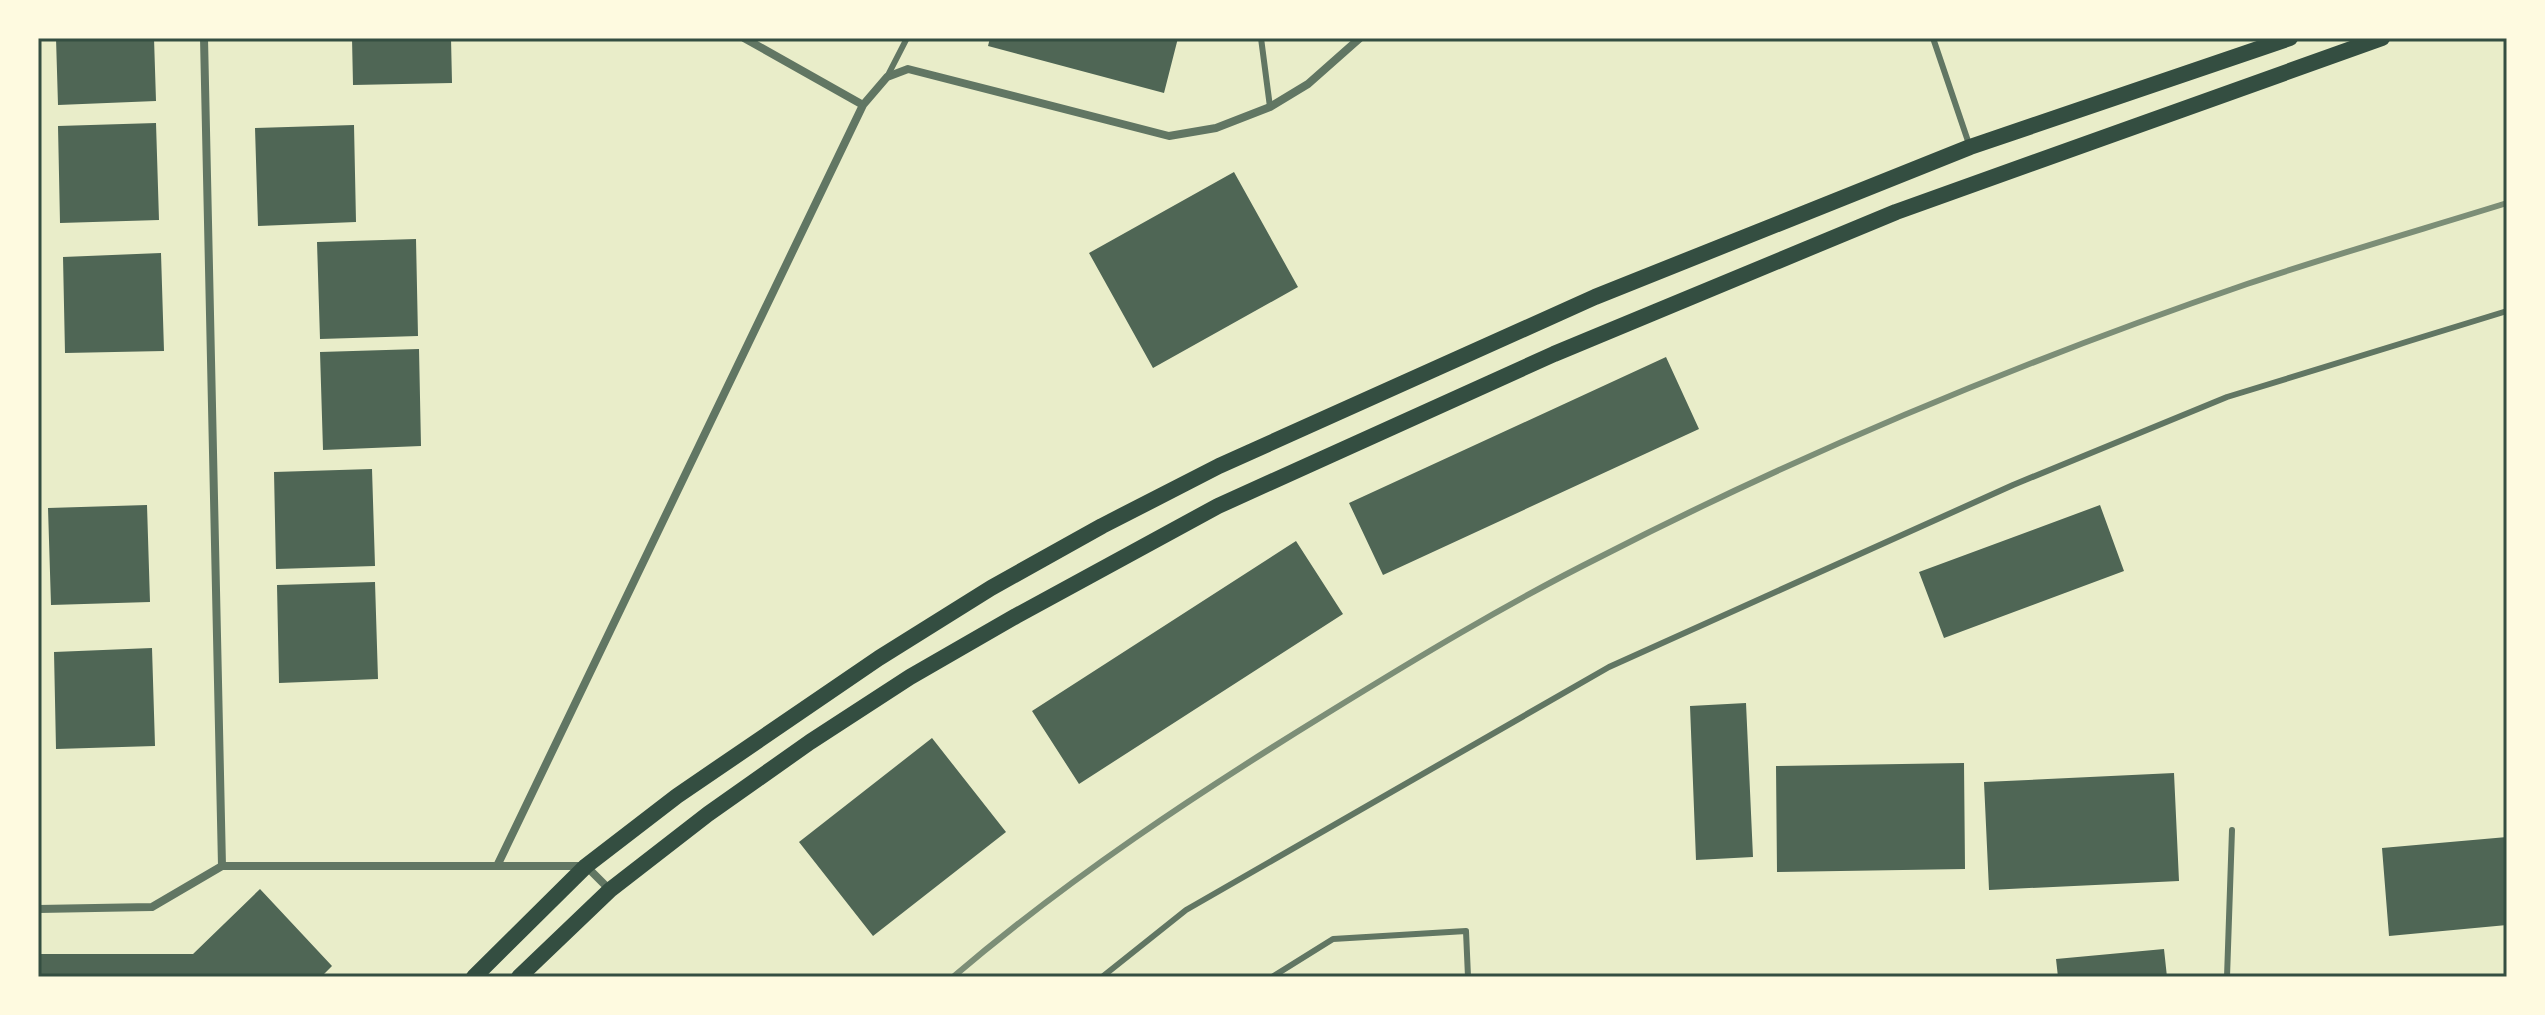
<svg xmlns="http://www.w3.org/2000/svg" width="2545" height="1015" font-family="Inter,sans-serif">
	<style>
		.building { fill: #4f6655 }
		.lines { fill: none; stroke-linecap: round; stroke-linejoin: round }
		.service { stroke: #617663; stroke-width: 6 }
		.minor { stroke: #617663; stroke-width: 8 }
		.secondary { stroke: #344e41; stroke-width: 16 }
		.rail { stroke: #7c8e77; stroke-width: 6 }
		.neatline { fill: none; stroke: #344e41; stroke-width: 3 }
	</style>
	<rect width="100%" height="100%" fill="#e9edc9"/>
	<!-- building -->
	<path class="building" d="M56,38H154L156,101L58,105Z
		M352,38H451L452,83L353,85Z
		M990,38H1178L1164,93L988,46Z
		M156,123L159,220L60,223L58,126Z
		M354,125L356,222L258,226L255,128Z
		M1234,172L1298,287L1153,368L1089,253Z
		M416,239L418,336L320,339L317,242Z
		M161,253L164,351L65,353L63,257Z
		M419,349L421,446L323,450L320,352Z
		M1666,357L1699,429L1383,575L1349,503Z
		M372,469L375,566L276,569L274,472Z
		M147,505L150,602L51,605L48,508Z
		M2100,505L2124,571L1944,638L1919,572Z
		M1296,541L1343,614L1079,784L1032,711Z
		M375,582L378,679L279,683L277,585Z
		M152,648L155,746L56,749L54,652Z
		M1746,703L1753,857L1696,860L1690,706Z
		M932,738L1006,832L873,936L799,842Z
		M1964,763L1965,869L1777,872L1776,766Z
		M2174,773L2179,881L1989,890L1984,782Z
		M2507,837V925L2389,936L2382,848Z
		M260,889L332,966L321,977H38V954H193Z
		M2164,949L2167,977H2058L2056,959Z"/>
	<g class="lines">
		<!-- service -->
		<path class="service" d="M1261,38L1270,107
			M1933,38L1970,147
			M887,77L907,38
			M1102,977L1186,910L1609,667L2013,485L2227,397L2507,311
			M1272,977L1333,939L1466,931L1468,977
			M2227,977L2232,830"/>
		<!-- minor -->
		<path class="minor" d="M204,38L222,866
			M744,38L863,105
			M610,890L586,866H497L863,105L887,77L908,69L1169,136L1216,128L1270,107L1308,84L1360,38
			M38,909L152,907L222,866H497"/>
		<!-- secondary -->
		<path class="secondary" d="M474,977L586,866L677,796L879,658L991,588L1102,526L1219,466L1595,297L1970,147L2290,38
			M519,977L610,890L708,814L810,742L910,677L1016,616L1218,506L1554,354L1896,212L2382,38"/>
		<!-- rail -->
		<path class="rail" d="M953,977C1069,878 1196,794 1326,714C1415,659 1506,604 1600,557C1808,450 2026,360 2247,284C2333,255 2420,230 2507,203"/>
	</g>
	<!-- border -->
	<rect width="2545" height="1015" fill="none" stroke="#fefae0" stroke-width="80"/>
	<rect x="40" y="40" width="2465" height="935" class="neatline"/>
</svg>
